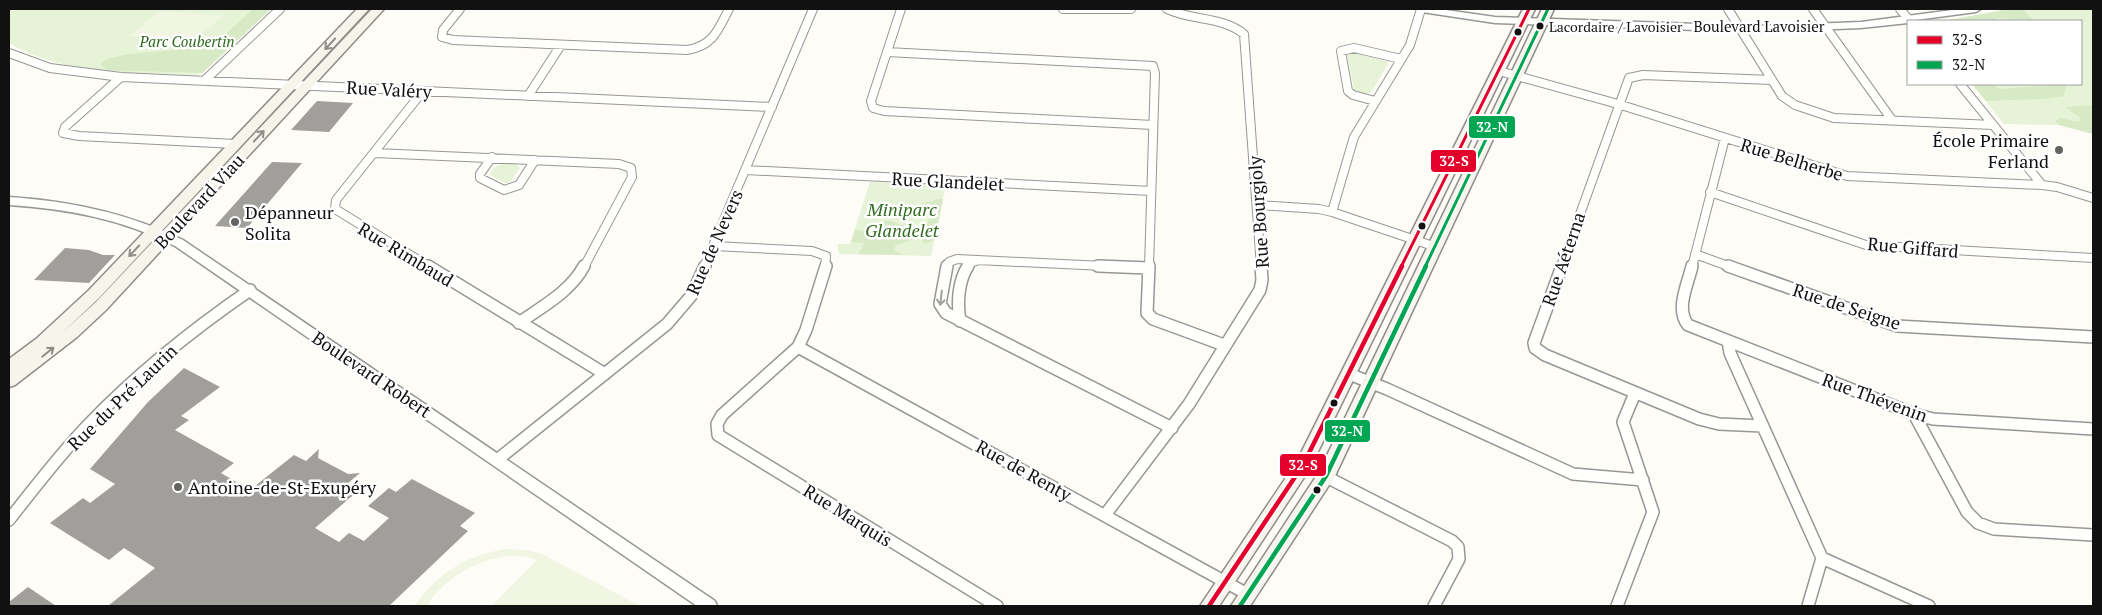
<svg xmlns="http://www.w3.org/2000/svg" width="2102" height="615" font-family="'PT Serif',serif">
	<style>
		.green { fill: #e7f3d7 }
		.forest { fill: #d8eac5 }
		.pitch { fill: #f0f6e1 }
		.building { fill: #a19f9c }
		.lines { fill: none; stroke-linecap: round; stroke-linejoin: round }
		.minor-far1-casing { stroke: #979795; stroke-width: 10 }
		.minor-casing { stroke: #979795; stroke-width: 14 }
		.tertiary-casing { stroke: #979795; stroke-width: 3 }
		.secondary-casing { stroke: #8e8d8b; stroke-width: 3 }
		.minor-far1 { stroke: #fffffe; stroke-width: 8 }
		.minor { stroke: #fffffe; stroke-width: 11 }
		.tertiary { fill: #fffffe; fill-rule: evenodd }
		.secondary { fill: #f6f4eb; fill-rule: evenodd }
		.bus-1-far1-casing { stroke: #fff; stroke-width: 6 }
		.bus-1-casing { stroke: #fff; stroke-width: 8 }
		.bus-2-far1-casing { stroke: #fff; stroke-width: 6 }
		.bus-2-casing { stroke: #fff; stroke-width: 8 }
		.bus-1-far1 { stroke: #e4002b; stroke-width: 3 }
		.bus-1 { stroke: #e4002b; stroke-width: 4.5 }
		.bus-2-far1 { stroke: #00a651; stroke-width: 3 }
		.bus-2 { stroke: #00a651; stroke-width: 4.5 }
		.oneway { stroke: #8f8e89 }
		.oneway2 { stroke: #a0a09f }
		.bus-dot { fill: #111; stroke: #fff; stroke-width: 2 }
		.poi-dot { fill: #646362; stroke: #fff; stroke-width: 2 }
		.labels { text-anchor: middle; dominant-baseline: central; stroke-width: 5; stroke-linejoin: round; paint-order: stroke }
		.far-bus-label { font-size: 14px; fill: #111; stroke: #fff; text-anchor: start }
		.far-street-label { font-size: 15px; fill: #111; stroke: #fff }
		.far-park-label { font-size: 15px; font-style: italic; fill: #2f6b1f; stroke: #fff }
		.street-label { font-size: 18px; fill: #111; stroke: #fff }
		.poi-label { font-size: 18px; fill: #111; stroke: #fff; text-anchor: start }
		.park-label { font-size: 18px; font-style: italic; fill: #2f6b1f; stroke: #fff }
		.line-badge { stroke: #fff; stroke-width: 2 }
		.badge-label { font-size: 14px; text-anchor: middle; font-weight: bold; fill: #fff }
	</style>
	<rect width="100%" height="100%" fill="#fdfcf7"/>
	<!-- green -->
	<path class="green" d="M9,9H271L204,72L197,75C135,72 64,76 9,43Z
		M2009,9H2093V134L2059,125L2004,124L1972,84H2081V21H1944Z
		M1350,51L1389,62L1371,93L1364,94L1354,90L1347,54Z
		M502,164H516L520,168L509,183H505L490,175L493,168Z
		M870,182L946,185L931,256L840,254L838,251V244H850Z"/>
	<!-- forest -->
	<path class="forest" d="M253,9H271L202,73L108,70L100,65L106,59L129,54L174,50L216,43Z
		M2009,9H2023L2034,21L1997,18L1992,21H1944Z
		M1972,84H1994L1999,89L2066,84L2064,96L2044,99L1986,101Z
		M2093,105V134L2059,125L2055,121L2060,118L2079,122L2081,118L2065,107Z
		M938,199H943L935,240L925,244L921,239H915L896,245L894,250L904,255L858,254L865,243L851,242L855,230L868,231L873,224L883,225L884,221H891L913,229L917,226L926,224L930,217L928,215L921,212L908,218L905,209Z"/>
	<!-- pitch -->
	<path class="pitch" d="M160,11L223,16L194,40L129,36Z
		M508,549L527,550L542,554L640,606H492L537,560C500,545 446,573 427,606H414C438,573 468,554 508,549Z"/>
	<!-- building -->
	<path class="building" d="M317,101L353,103L329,132L291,130Z
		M272,162L302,163L247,228L215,226Z
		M65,248L89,250L103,255H115L89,283L34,280Z
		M184,368L220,387L181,416L189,420L175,430L234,463L221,473L250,490L294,455L306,461L319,449L318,458L348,474L360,473L347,484L359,490L315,528L339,542L349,533L364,541L389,518L368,506L389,488L396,492L412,479L475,513L460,526L468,531L389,606H108L155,568L124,548L109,560L50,523L83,498L90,503L115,484L90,469L148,402Z
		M28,587L56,606H9V602Z"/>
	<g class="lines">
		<!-- minor-far1 casing -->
		<g class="minor-far1-casing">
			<path id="minor-far1" d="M460,9L443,30L442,37L453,40L687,50C713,46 718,30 729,9
				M901,9L871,101L873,108L884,111L1153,125
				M1063,9H1131
				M1167,9C1192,21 1222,16 1244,34L1261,267
				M1728,9L1782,96L1795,105L1834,118L1993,125
				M1813,9L1892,120
				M1900,9L1910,21
				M887,52L1153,66L1155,73L1149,267
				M9,53L50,68L121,77L772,107
				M1499,71L1618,104L1847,176L2042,185L2057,187L2093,198
				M121,77L65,127L63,133L79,136L235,144
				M204,81L280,9
				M1960,84L2042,185
				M423,91L336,200L335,209L430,267
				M528,96L561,45
				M1375,101L1353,95L1348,91L1341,51L1354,48L1401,59
				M375,153L619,164L631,168L632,177L584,267
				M492,157L480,174V178L504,190L519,185L535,160
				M746,170L1151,191
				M1710,192L1866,245L2093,258
				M1258,205L1319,209L1332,212L1436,247
				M1332,212L1354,137L1410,45L1421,9
				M714,246L812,251L826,256L825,267
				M1695,254L1731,267
				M704,267L813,9
				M947,267L949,262L957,259L1125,267
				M967,267L970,263L979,260
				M1561,267L1629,78L1643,75L1772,80
				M1692,267L1725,138"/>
		</g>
		<!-- minor casing -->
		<g class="minor-casing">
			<path id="minor" d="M428,266L605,374
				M826,266L806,330L798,347L722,415L717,424L718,435L997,606
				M947,266L940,304L946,313L1172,428
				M1098,266L1148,268
				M1149,266L1147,313L1153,319L1224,345
				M1562,266L1534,343L1535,348L1545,355L1699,419L1719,424L1763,426
				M1692,266C1688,284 1675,309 1688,325L1914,414L1933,419L2093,429
				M1728,266L1897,326L2093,337
				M960,321C957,304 958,281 968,266
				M519,323C543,306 570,292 584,266
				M1728,341L1730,353L1822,558L1808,606
				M798,347L1249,595
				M1349,374L1387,389L1573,474L1643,480
				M1914,414L1967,512L1978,523L1994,529L2093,535
				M497,460L667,324L691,296L705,266
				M1303,465L1452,541L1458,547L1459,559L1434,606
				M1105,515L1189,404L1260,290L1262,280L1261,266
				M9,520C35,487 60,454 89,424C138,373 192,330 250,290
				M1822,558L1929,606
				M1617,606L1653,512L1623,422L1635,393"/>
		</g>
		<!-- tertiary casing -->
		<g class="tertiary-casing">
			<path id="tertiary" d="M1417,9H1439L1495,17L1755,26L1861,22L1960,9H1981L1976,12L1908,21V23L1861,28L1755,32L1495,23L1422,12Z
				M9,197C70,201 128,213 183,240L715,601L717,606H697L175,246C122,219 68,209 9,205Z"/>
		</g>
		<!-- secondary casing -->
		<g class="secondary-casing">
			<path id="secondary" d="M357,9H369L99,298L62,333L96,302L372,9H384L106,310L77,337L15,385L9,387V359L36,339L89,290Z
				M1523,9H1535L1309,470L1219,606H1200L1297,461Z
				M1542,9H1554L1335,476L1250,606H1231L1319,472Z"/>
		</g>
		<!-- minor-far1 -->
		<use href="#minor-far1" class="minor-far1"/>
		<!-- minor -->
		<use href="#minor" class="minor"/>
		<!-- tertiary -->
		<use href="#tertiary" class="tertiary"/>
		<!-- secondary -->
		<use href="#secondary" class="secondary"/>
		<!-- bus-1-far1 casing -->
		<g class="bus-1-far1-casing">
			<path id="bus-1-far1" d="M1401,267L1529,9"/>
		</g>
		<!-- bus-1 casing -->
		<g class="bus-1-casing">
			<path id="bus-1" d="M1209,606L1303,465L1402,266"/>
		</g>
		<!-- bus-2-far1 casing -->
		<g class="bus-2-far1-casing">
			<path id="bus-2-far1" d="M1425,267L1548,9"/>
		</g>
		<!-- bus-2 casing -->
		<g class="bus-2-casing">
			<path id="bus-2" d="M1240,606L1326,476L1426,266"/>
		</g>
		<!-- bus-1-far1 -->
		<use href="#bus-1-far1" class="bus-1-far1"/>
		<!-- bus-1 -->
		<use href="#bus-1" class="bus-1"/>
		<!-- bus-2-far1 -->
		<use href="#bus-2-far1" class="bus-2-far1"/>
		<!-- bus-2 -->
		<use href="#bus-2" class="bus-2"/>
	</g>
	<!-- one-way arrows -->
	<defs><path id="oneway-shaft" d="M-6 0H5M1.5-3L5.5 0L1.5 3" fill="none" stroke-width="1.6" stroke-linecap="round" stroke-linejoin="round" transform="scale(1.25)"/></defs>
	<g class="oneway">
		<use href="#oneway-shaft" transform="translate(330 44) rotate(133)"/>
		<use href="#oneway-shaft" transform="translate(259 136) rotate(-47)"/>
		<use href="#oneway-shaft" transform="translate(134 251) rotate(133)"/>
		<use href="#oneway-shaft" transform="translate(48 352) rotate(-39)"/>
	</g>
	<use class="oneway2" href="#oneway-shaft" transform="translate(941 298) rotate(96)"/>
	<!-- markers -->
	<g class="bus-dot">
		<circle cx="1540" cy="26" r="4.5"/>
		<circle cx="1518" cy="32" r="4.5"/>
		<circle cx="1422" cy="226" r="4.5"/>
		<circle cx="1334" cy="403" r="4.5"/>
		<circle cx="1317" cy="490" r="4.5"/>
	</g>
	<g class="poi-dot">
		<circle cx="2059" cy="150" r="5"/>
		<circle cx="235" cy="222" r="5"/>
		<circle cx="178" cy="487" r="5"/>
	</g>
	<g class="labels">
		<!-- far-bus labels -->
		<g class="far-bus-label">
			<text x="1549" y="26">Lacordaire / Lavoisier</text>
		</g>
		<!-- far-street labels -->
		<g class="far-street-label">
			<text x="1759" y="26">Boulevard Lavoisier</text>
		</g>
		<!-- far-park labels -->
		<g class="far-park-label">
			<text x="187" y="41">Parc Coubertin</text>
		</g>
		<!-- street labels -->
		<g class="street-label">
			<text transform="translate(389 89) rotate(3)">Rue Valéry</text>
			<text transform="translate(1792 159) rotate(17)">Rue Belherbe</text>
			<text transform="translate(948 181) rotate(3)">Rue Glandelet</text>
			<text transform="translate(199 201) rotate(-47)">Boulevard Viau</text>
			<text transform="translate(1258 212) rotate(-94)">Rue Bourgjoly</text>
			<text transform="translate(714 242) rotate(-66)">Rue de Nevers</text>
			<text transform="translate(1913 247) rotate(5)">Rue Giffard</text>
			<text transform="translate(406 254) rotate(31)">Rue Rimbaud</text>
			<text transform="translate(1563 259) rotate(-71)">Rue Aéterna</text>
			<text transform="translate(1847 306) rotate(18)">Rue de Seigne</text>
			<text transform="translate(372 374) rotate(34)">Boulevard Robert</text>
			<text transform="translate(122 397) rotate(-44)">Rue du Pré Laurin</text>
			<text transform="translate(1875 397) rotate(20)">Rue Thévenin</text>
			<text transform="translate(1024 470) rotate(29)">Rue de Renty</text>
			<text transform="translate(848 515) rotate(32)">Rue Marquis</text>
		</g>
		<!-- poi labels -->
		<g class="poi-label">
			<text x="2049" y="140" text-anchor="end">École Primaire<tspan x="2049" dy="21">Ferland</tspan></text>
			<text x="245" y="212">Dépanneur<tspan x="245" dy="21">Solita</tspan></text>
			<text x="188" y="487">Antoine-de-St-Exupéry</text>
		</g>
		<!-- park labels -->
		<g class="park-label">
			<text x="902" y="209">Miniparc<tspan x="902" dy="21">Glandelet</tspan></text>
		</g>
	</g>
	<g class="line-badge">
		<rect x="1468" y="115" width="48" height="24" rx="5" fill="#00a651"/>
		<rect x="1430" y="149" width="47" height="24" rx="5" fill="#e4002b"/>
		<rect x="1324" y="419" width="47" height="24" rx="5" fill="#00a651"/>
		<rect x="1279" y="453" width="48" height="24" rx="5" fill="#e4002b"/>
	</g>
	<g class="badge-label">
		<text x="1492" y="132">32-N</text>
		<text x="1454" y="166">32-S</text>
		<text x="1347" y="436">32-N</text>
		<text x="1303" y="470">32-S</text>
	</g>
	<!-- border -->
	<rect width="2102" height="615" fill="none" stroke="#111111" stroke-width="20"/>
	<!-- legend -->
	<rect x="1907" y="20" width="175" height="65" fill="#ffffff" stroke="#a0a0a0"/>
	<rect x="1917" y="36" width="25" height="8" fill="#e4002b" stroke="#a0a0a0"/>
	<text x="1952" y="45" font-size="15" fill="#111111">32-S</text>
	<rect x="1917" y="61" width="25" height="8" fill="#00a651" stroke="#a0a0a0"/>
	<text x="1952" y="70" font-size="15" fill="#111111">32-N</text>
</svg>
